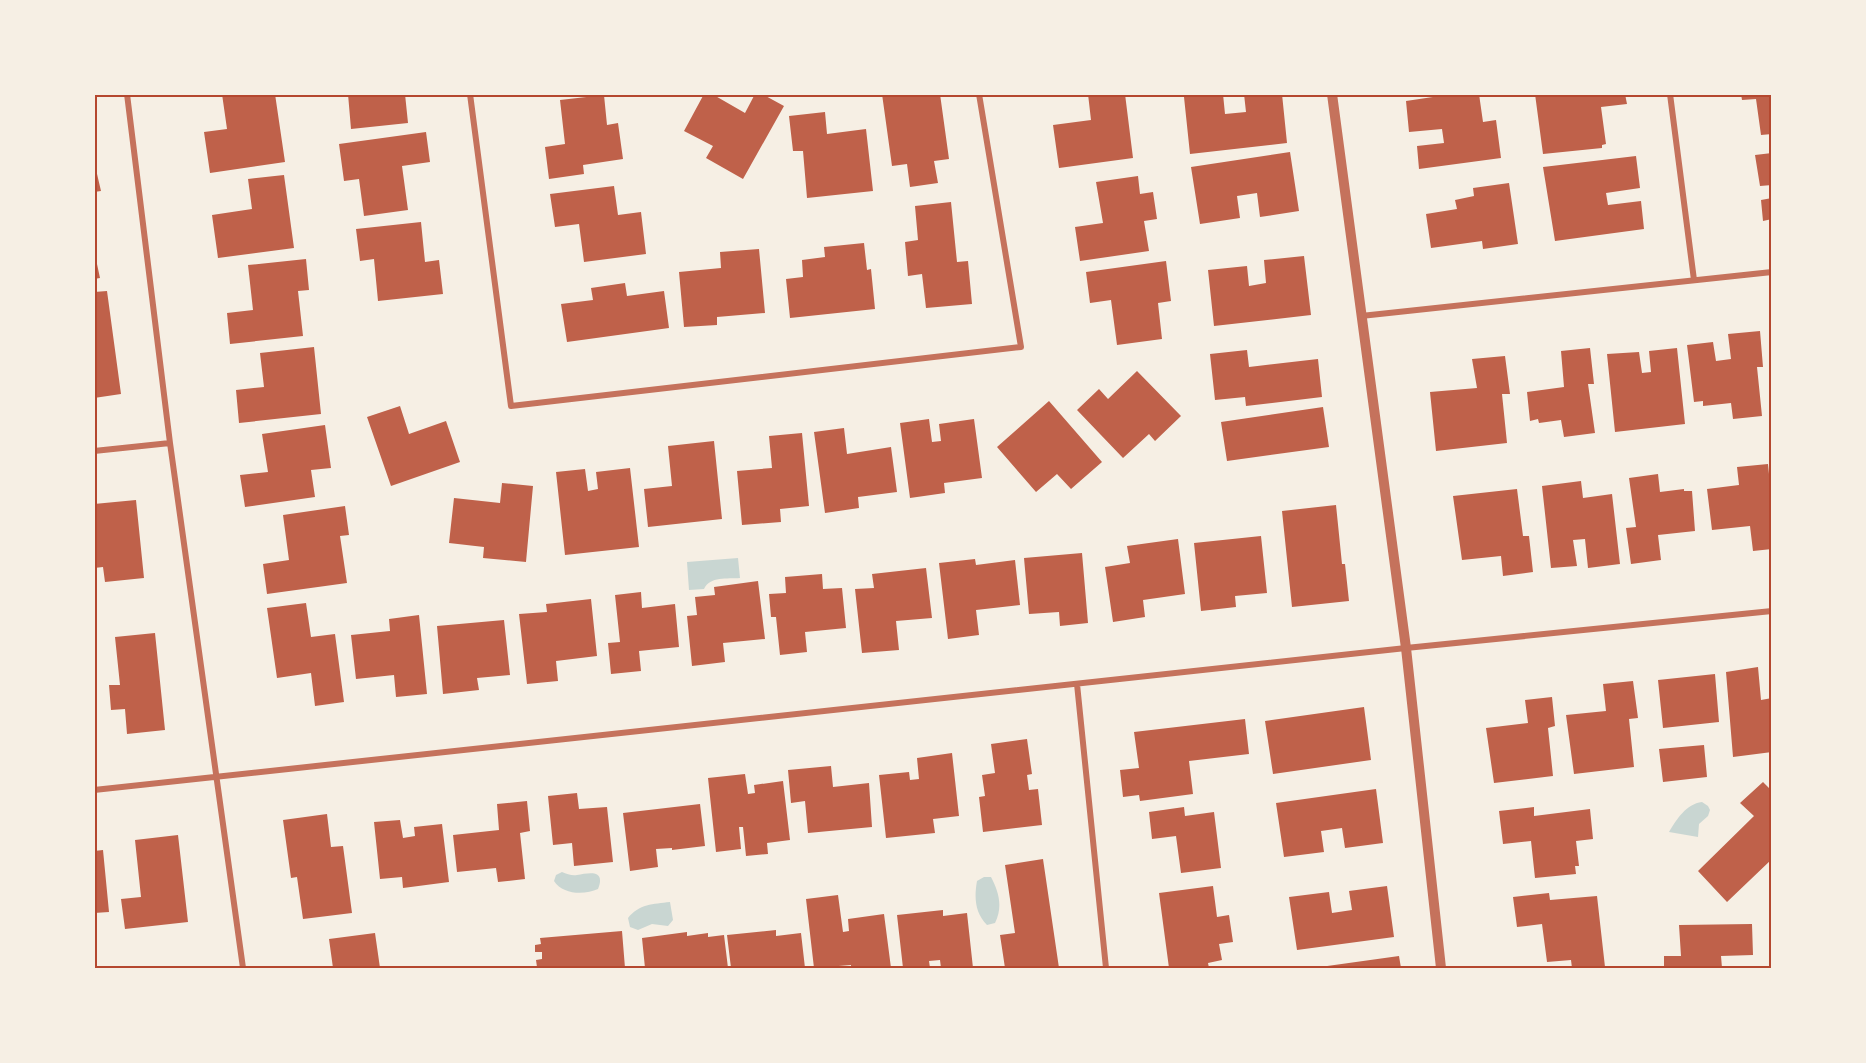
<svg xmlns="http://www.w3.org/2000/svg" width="1866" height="1063" font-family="'IBM Plex Sans',sans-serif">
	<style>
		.water { fill: #c9d6d2 }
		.building { fill: #bf614a }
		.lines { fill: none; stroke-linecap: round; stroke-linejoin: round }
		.minor { stroke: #c5725c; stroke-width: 6 }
		.tertiary { stroke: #c5725c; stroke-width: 10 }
		.neatline { fill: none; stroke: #b5482f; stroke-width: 2 }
	</style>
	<rect width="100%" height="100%" fill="#f6efe4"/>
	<!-- water -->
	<path class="water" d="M738,558L740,578C727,579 710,576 704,589L689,590L687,562Z
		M1702,802L1708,806L1710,810L1708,816L1699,824L1698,837L1669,832C1677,819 1686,804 1702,802Z
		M562,872C567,874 572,876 577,875C589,873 606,869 598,889C585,895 563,895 554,881L556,875Z
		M984,877H991C999,892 1003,907 995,923L987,925C975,913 974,898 977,881Z
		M670,902L673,920L668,926L652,924L638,930L630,927L628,918C639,904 653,904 670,902Z"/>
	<!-- building -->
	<path class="building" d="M222,94H275L285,162L210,173L204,132L227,129Z
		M348,94H405L408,123L351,129Z
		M704,94H712L745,113L755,94H762L784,106L743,179L706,158L713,146L684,131Z
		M882,94H940L949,159L934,161L938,183L910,187L907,164L892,166Z
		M1088,94H1125L1133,158L1059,168L1053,125L1091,120Z
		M1205,94H1223L1225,114L1246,112L1244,94H1282L1287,143L1190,154L1184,97Z
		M1453,94H1479L1483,122L1496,120L1501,158L1419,169L1417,146L1444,143L1442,129L1409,132L1406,101Z
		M1535,94H1625L1627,104L1601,107L1606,144L1602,145V148L1543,154Z
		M1741,94H1772V134L1761,135L1756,99L1742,100Z
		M604,95L607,125L618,123L623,159L583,165L584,174L549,179L545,147L565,144L560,100Z
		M825,112L827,134L866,129L873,191L807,198L803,151H793L789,116Z
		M426,132L430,162L402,166L408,210L364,216L359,179L344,181L339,144Z
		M1290,152L1299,211L1260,217L1257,193L1237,196L1240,218L1200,224L1191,167Z
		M1772,153V185L1760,186L1755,155Z
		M1636,156L1640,188L1606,193L1608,205L1641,201L1644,229L1555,241L1543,167Z
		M94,161L101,191L94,192Z
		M284,175L294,248L218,258L212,215L252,209L248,179Z
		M1138,176L1140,194L1153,192L1157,219L1144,221L1149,251L1080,261L1075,227L1103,223L1096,182Z
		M1509,183L1518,244L1483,249L1482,241L1431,248L1426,214L1457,209L1455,200L1474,196L1473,188Z
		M614,186L618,215L641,212L646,254L584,262L579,224L555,227L550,194Z
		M1772,198V219L1763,221L1761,200Z
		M951,202L957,262L968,261L972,304L926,308L922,274L908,276L905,242L918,240L915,206Z
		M421,222L425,262L439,260L443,294L378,301L374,259L360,261L356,229Z
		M864,243L867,270L871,269L875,309L790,318L786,279L803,277L802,260L825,257L824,247Z
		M759,249L765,313L717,317V325L684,327L679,272L721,268L720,252Z
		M94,250L100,278L94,279Z
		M1304,256L1311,315L1214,326L1208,270L1247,266L1249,286L1266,283L1264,260Z
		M306,259L309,290L298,291L303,336L230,344L227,313L253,310L248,265Z
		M1166,261L1171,301L1158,303L1162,339L1117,345L1111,300L1090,303L1086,272Z
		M625,283L627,296L664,291L669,328L567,342L561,304L593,300L591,288Z
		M107,291L121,394L94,398V292Z
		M1760,331L1763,367H1757L1762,416L1733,419L1731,403L1703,406V401L1694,402L1687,345L1713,342L1716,361L1731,359L1728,334Z
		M314,347L321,414L239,423L236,390L264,387L260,353Z
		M1590,348L1594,384H1588L1595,433L1564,437L1561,420L1539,423L1538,419L1530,421L1527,392L1564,387L1561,351Z
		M1677,348L1685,424L1615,432L1607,354L1639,352L1642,373L1651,372L1649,351Z
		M1247,350L1249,367L1318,359L1322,397L1246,406L1245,397L1215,400L1210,354Z
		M1505,356L1510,394H1502L1507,443L1436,451L1430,392L1477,388L1472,359Z
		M1137,371L1181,416L1155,441L1149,434L1123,458L1077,410L1099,389L1108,399Z
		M1049,401L1102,462L1071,489L1057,474L1036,492L997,447Z
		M400,406L409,434L446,421L460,462L391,486L367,417Z
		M1323,407L1329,447L1227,461L1221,422Z
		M929,419L932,442L941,441L939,424L974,419L982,478L944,483L945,493L910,498L900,423Z
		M325,425L331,468L311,470L315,497L245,507L240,475L268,472L262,434Z
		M844,428L847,454L891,447L897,492L858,497L859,508L825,513L814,432Z
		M802,433L809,506L780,509L781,522L742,525L737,471L772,468L769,436Z
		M714,441L722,519L648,527L644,489L672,486L668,446Z
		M1768,464L1772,504V549L1753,551L1750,526L1712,530L1707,489L1739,485L1737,467Z
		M630,468L639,547L565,555L556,472L585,469L588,491L598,489L596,472Z
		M1658,474L1660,492L1684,489V491H1692L1695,531L1658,535L1661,560L1631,564L1626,528L1636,527L1629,478Z
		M1581,481L1583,498L1612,494L1620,564L1588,568L1585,539L1573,540L1577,566L1551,568L1542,486Z
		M502,483L533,486L526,562L483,558L484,547L449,543L454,498L500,503Z
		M1517,489L1523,536H1529L1533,572L1503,576L1501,556L1462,560L1453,496Z
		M136,500L144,578L105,582L103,567L94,568V504Z
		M1336,505L1342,564H1345L1349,601L1292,607L1282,511Z
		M345,506L349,535L340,536L347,583L267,594L263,564L289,560L283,515Z
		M1261,536L1267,593L1235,596L1236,607L1201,611L1194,543Z
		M1178,539L1185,594L1143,600L1145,617L1113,622L1105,567L1130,563L1127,546Z
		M1082,553L1088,623L1060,626L1059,612L1029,614L1024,558Z
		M975,559L976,565L1015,560L1020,605L976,610L979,635L948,639L939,563Z
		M926,568L932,618L896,621L899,650L862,653L855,589L874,588L872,574Z
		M822,574L823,589L842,588L846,628L805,632L807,652L780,655L776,617H771L769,594L786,593L785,577Z
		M758,581L765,639L723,643L725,662L692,666L687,616L697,615L695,597L715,595L714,587Z
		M641,592L642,608L675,604L679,647L639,651L641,671L611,674L608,643L620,642L615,595Z
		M591,599L597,656L556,661L558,681L527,684L519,614L547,612L546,604Z
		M306,603L311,637L335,634L344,702L315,706L311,673L277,678L267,608Z
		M419,615L427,694L396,697L394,675L356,679L351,635L390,631L389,619Z
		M504,620L510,675L477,678L479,690L443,694L437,626Z
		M155,633L165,730L127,734L125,709L111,710L109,685H120L115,637Z
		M1758,667L1761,700L1772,698V752L1733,757L1726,672Z
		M1715,674L1719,722L1663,728L1658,680Z
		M1633,681L1638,718L1629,719L1634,767L1574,774L1566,715L1606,711L1603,684Z
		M1552,697L1555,726L1548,728L1553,776L1494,783L1486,728L1528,723L1525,700Z
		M1364,707L1371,760L1273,774L1265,721Z
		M1245,719L1249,754L1189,761L1193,794L1140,801L1139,795L1123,797L1120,770L1139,768L1134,732Z
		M1027,739L1032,774L1027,775L1029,790L1038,789L1042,825L983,832L979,797L985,796L982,775L995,773L991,744Z
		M1704,745L1707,777L1663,782L1659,749Z
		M952,753L959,816L933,819L935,833L886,838L879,775L909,772L910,780L919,779L917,758Z
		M831,766L833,787L869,783L872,827L808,833L805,801L791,803L788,770Z
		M745,774L748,794L755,793L754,785L783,781L790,840L767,843L768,854L746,856L743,827H739L741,849L716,852L708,778Z
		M1763,782L1772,791V859L1727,902L1698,871L1754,816L1740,803Z
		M1376,789L1383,843L1345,848L1342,828L1321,831L1324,852L1284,857L1276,803Z
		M577,793L579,809L607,807L613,862L574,866L572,843L553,845L548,796Z
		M527,801L530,831L520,833L525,879L498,882L496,868L457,872L453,835L499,830L497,804Z
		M700,804L705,846L672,850V848L656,849L658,867L630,871L623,813Z
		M1184,807L1185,816L1214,812L1221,868L1181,873L1176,836L1152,839L1149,812Z
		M1534,807V816L1590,809L1593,839L1576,841L1579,866H1575L1576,874L1535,878L1531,841L1503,844L1499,811Z
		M327,814L331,847L343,846L352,913L303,919L297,877L291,878L283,820Z
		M400,820L403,838L415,836L414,827L442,824L449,882L403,888L402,877L380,879L374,822Z
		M178,835L188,922L125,929L121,899L141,897L135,840Z
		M103,850L109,912L94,913V851Z
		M1043,859L1059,968H1005L1000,935L1015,933L1005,865Z
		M1213,886L1217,917L1229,915L1233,942L1219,944L1222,960L1208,963L1209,968H1169L1159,893Z
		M1387,886L1394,937L1297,950L1289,897L1329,892L1332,913L1352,910L1349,891Z
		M1549,893L1550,900L1597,896L1605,967L1572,968L1571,960L1547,962L1542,924L1517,927L1513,897Z
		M838,895L843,932L849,931L848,919L884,914L891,968H851V965L814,968L806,899Z
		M943,910V916L967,913L973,968H941L940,960L929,961L930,968H903L897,915Z
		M1752,924L1753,955L1721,956L1722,968H1664V956H1681L1679,925Z
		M776,930V936L801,933L805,968H731L727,935Z
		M622,931L625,968L537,967L536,960L542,959V952H535V945L541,944L540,938Z
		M687,932V936L708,933V937L724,935L728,968H645L642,938Z
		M375,933L380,968H333L329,939Z
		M1399,956L1401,968H1321L1320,967Z"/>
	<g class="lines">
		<!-- minor -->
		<path class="minor" d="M127,94L170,443L243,968
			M470,94L511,406L1021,347L979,94
			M1670,94L1694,280
			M1361,316L1772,272
			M94,451L170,443
			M1077,684L1106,968
			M94,790L1406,648L1772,611"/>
		<!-- tertiary -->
		<path class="tertiary" d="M1332,94L1406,648L1441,968"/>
	</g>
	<!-- border -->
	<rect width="1866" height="1063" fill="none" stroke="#f6efe4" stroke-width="192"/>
	<rect x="96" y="96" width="1674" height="871" class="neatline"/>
</svg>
